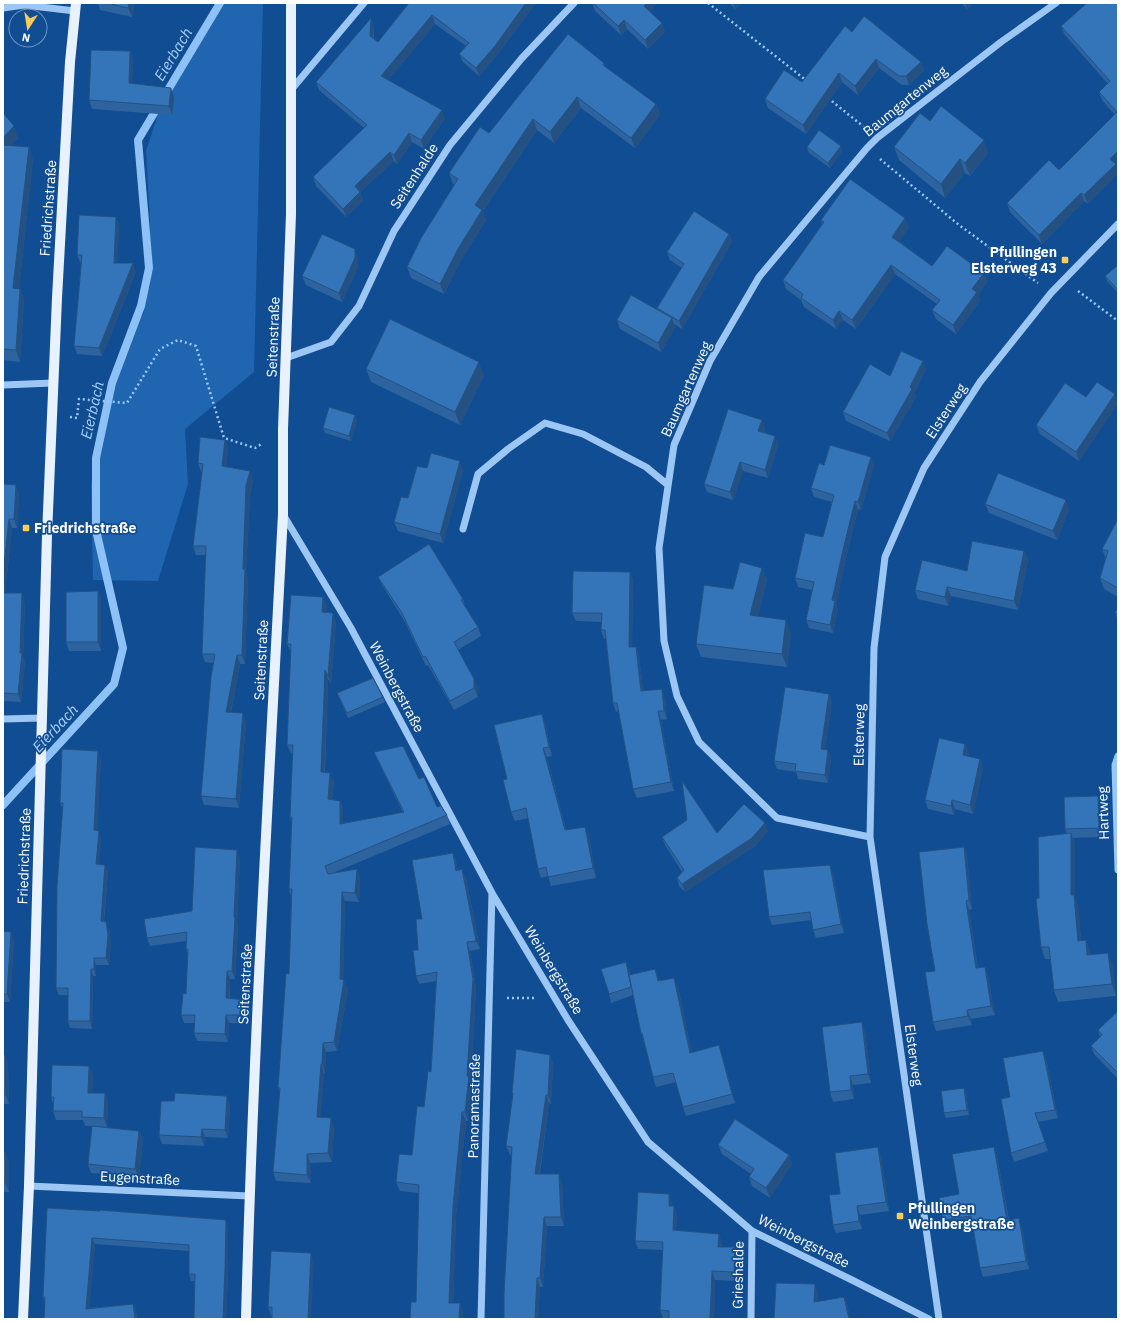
<svg xmlns="http://www.w3.org/2000/svg" width="1121" height="1322" font-family="'IBM Plex Sans',sans-serif">
	<style>
		.green { fill: #1f65af }
		.lines { fill: none; stroke-linecap: round; stroke-linejoin: round }
		.stream { stroke: #8ec2f6; stroke-width: 8 }
		.path { stroke: #9cc6f3; stroke-width: 2.5; stroke-dasharray: 2 3; stroke-linecap: butt }
		.minor { stroke: #9cc6f3; stroke-width: 7 }
		.major { stroke: #e8f2ff; stroke-width: 10 }
		.wall { fill: #2d649f }
		.shaded-wall { fill: #245182 }
		.building { fill: #3474b9; stroke: #245182 }
		.poi-dot { fill: #ffcb5e; stroke: #114d92; stroke-width: 1.5 }
		.labels { text-anchor: middle; dominant-baseline: central; stroke-width: 3.5; stroke-linejoin: round; paint-order: stroke }
		.street-label { font-size: 14px; fill: #fff; stroke: #114d92 }
		.poi-label { font-size: 14px; font-weight: bold; fill: #fff; stroke: #114d92; text-anchor: start }
		.water-label { font-size: 15px; font-style: italic; fill: #a8d0fa; stroke: #114d92 }
	</style>
	<rect width="100%" height="100%" fill="#114d92"/>
	<!-- green -->
	<path class="green" d="M223,3H263L254,372L185,429L188,484L158,581L93,580L91,485L109,382L144,312L150,221L146,151L165,93Z"/>
	<g class="lines">
		<!-- stream -->
		<path class="stream" d="M3,805L114,684L123,648L96,530V458L112,383L141,306L149,268L138,140L220,3"/>
		<!-- path -->
		<path class="path" d="M708,3L807,81
			M828,98L864,127
			M880,159L959,225L1038,283
			M1078,291L1118,321
			M70,417L77,418L79,399L127,403L160,349L178,340L196,346L224,438L255,448L263,443
			M507,998H534"/>
		<!-- minor -->
		<path class="minor" d="M3,8L24,5L75,11
			M291,90L364,3
			M286,358L331,342L359,306L394,231L450,145L522,58L574,3
			M3,385L53,383
			M284,516L351,628L492,893L568,1020L648,1142L752,1231L852,1280L929,1319
			M463,529L478,474L508,449L545,423L583,434L646,467L668,485
			M3,719L42,718
			M1118,756L1115,765L1118,870
			M870,837L777,818L699,742L677,696L664,641L659,548L674,445L710,361L759,277L867,148L877,138L1001,42L1056,3
			M29,1186L249,1196
			M481,1319L492,893
			M751,1319L752,1231
			M939,1319L870,837L874,648L885,557L924,468L980,382L1051,293L1118,224"/>
		<!-- major -->
		<path class="major" d="M23,1319L29,1186L47,535L57,298L70,62L76,3
			M246,1319C253,1051 269,782 283,514V429L291,214V3"/>
	</g>
	<!-- wall -->
	<path class="wall" d="M98,3H135L132,17L100,10Z
		M406,3H534L535,4L498,54L479,76L463,62L459,54L466,46L435,24L388,80L445,118L424,149L412,142L397,164L394,161L360,192L363,201L346,217L316,186L313,177L364,128L319,90L316,82L374,27V39L378,42L408,4Z
		M592,3H658L650,12L665,32L648,49L627,29L621,35L595,11Z
		M730,3H741L735,9Z
		M962,3H974L967,9Z
		M1118,3V162L1116,164L1118,170V173L1088,204L1084,201L1042,244L1010,212L1007,203L1059,170L1115,115L1102,100L1099,92L1108,84L1064,34L1061,26Z
		M852,32L921,62L924,70L909,85H902L879,68L858,95L842,82L806,134L768,108L765,99L802,82Z
		M130,51L133,60L132,84L174,98L172,115L92,109L89,100Z
		M604,63L606,68L656,104L660,115L635,148L581,108L554,143L537,130L483,211L486,220L461,260L444,294L411,278L407,267L455,185L453,184L449,173L489,133Z
		M3,113L18,138L11,145L33,159L19,288L20,289L24,300L20,362L3,360Z
		M930,121L988,153L970,176L965,173L945,198L899,160L894,147Z
		M807,147L842,151L830,168L808,152Z
		M116,217L119,225L117,263L136,272L102,356L77,354L74,346L81,264L77,255Z
		M821,220L909,227L899,241L932,266L984,273L987,282L978,295L980,301L956,334L936,319L932,310L937,304L895,274L856,329L843,320L836,329L804,307L801,300L786,289L783,280L822,224Z
		M729,234L732,242L682,329L674,324L675,327L661,352L620,329L617,320L657,309V308L682,268L670,260L667,252Z
		M358,258V267L342,302L306,285L302,276Z
		M1118,265V293L1107,281L1105,276Z
		M366,369L484,375L460,425L371,382Z
		M926,369L914,393L916,397L890,441L846,421L843,412L890,376Z
		M1086,397L1118,402V403L1079,461L1040,434L1036,425Z
		M357,420L351,441L325,433L323,428Z
		M765,428L764,432L775,436L778,445L768,478L743,471L733,500L707,492L704,484Z
		M228,448L226,466L253,480L250,495L246,572L248,578L245,664H240L231,712L246,722L239,808L204,805L201,796L213,663L205,662L202,654L206,555H196L193,546L202,472H201L198,463Z
		M824,465H874L861,510L858,509L846,558L836,604L838,609L833,633L809,628L806,620L812,590L798,587L795,578L823,537L832,502L814,497L811,488Z
		M463,470L443,543L398,531L394,522L408,498Z
		M3,484L19,493L17,528H12L5,593L25,602L23,657L25,662L21,702L3,701Z
		M985,504L1069,509L1057,540L989,513Z
		M1118,519V597L1104,589L1100,578L1106,559L1102,549Z
		M1024,551L1028,560L1018,610L951,596L948,606L918,599L915,590Z
		M762,568L767,580L758,616L791,632L787,667L701,657L696,644L733,589Z
		M630,572L633,581L632,647H636L639,655L643,690L665,697L667,719L661,720L674,791L637,798L633,789L619,711L616,712L613,703L606,639H604L601,630L602,622L576,621L572,613Z
		M378,577L463,599L465,606L478,627L481,636L458,650L478,688V697L454,710L428,665L426,666L405,622L382,585Z
		M98,591L101,601V651H69L66,642Z
		M323,597L327,606L326,612L336,622L331,684L328,679L325,773L334,782L332,799L340,801L343,809V823L403,813L378,761L374,752L419,779L437,807L447,815L450,824L333,873L357,869L360,878L359,902L345,901L343,980L348,989L337,1051L326,1052L325,1073H324L320,1118L334,1127L332,1162L310,1163L311,1183L276,1181L273,1172L280,1092L278,1088L289,974L291,897L289,889L292,822L290,817L293,753H291L287,745L291,652L287,644Z
		M1118,606V620L1115,613Z
		M337,693L383,697L385,702L348,718Z
		M829,694L832,702L825,749L828,750L831,758L828,783L798,779L796,772L777,769L774,761Z
		M542,714L545,723L552,756L547,757L566,830L585,827L589,836L596,878L551,886L548,876L541,878L538,869L528,818L515,821L511,812L507,779Z
		M965,744L969,753L968,756L980,759L983,768L973,814L955,809L954,815L928,809L925,800Z
		M101,758L97,831L101,838L99,864L108,872L104,922L109,929L111,942L109,965H96V976H93L92,1029L70,1028L68,1021V995H59L56,988L63,810L60,803Z
		M1101,805L1103,837L1073,838L1075,845V899L1078,906L1081,940H1086L1090,951V954L1112,964L1116,996L1058,1002L1054,990L1050,959H1045L1041,947L1039,898L1067,834L1065,829Z
		M768,831L755,846L685,892L679,886L677,878L682,872L665,845L662,837L717,833Z
		M964,847L967,856L972,909L969,910L978,968L985,967L988,976L995,1015L971,1019L972,1025L936,1031L933,1022L935,971Z
		M453,853L456,862L458,870L466,878L480,949L470,951L476,988L471,1081L472,1085L468,1121H466L456,1216L453,1303L463,1312L416,1302L419,1193L400,1191L396,1182L412,1155L424,1107L431,1072L436,981L419,984L416,976L418,950Z
		M240,858L237,922L238,926L235,979H230V998L248,1008L247,1024L229,1023L228,1042L197,1041L194,1033L195,1023H184L181,1015L186,994L188,955L186,949V941L150,946L147,938L192,911Z
		M833,873L844,933L816,938L813,930L812,920L772,925L769,917Z
		M3,931L14,940L10,1002H3Z
		M629,970L630,974L659,978V981L678,987L692,1053L719,1045L722,1054L735,1103L686,1116L683,1107L676,1082L656,1087L653,1077L644,1042L641,1033L633,995L611,1003L609,994Z
		M1118,1011V1079L1094,1054L1091,1046L1100,1037L1098,1030Z
		M865,1031L871,1083L853,1085L854,1099L833,1102L830,1092Z
		M1043,1051L1046,1059L1058,1118L1038,1122L1048,1151L1014,1162L1011,1153L1010,1097Z
		M3,1055L8,1065L9,1104H3Z
		M550,1055L553,1064L551,1104L549,1103L540,1174L562,1183L564,1226H547L543,1287H540L538,1319L512,1155H510L506,1146L513,1096L512,1093Z
		M89,1066L93,1076L92,1093H105L108,1102L107,1127H99L139,1131L143,1140L139,1178L91,1173L88,1164L92,1126H85L83,1120H56L53,1111V1104L51,1097Z
		M966,1092L969,1115L946,1118L944,1113Z
		M230,1104L228,1138L205,1137L204,1146L162,1144L159,1135Z
		M718,1145L789,1155L792,1164L770,1198L752,1186L749,1177L751,1174L722,1154Z
		M994,1147L997,1156L1009,1220L1022,1227L1029,1269L983,1277L980,1268L973,1225L946,1229L943,1220L959,1194Z
		M3,1152L9,1161V1192H3Z
		M881,1155L889,1211L860,1215L862,1229L836,1233L833,1225L840,1194Z
		M672,1202V1206H674L677,1214L676,1230L722,1242V1247L738,1256L737,1281L715,1280L714,1319L663,1318L660,1310L663,1250L638,1249L635,1241Z
		M47,1208L228,1226V1275L226,1319H194L195,1281H191L189,1274V1251L95,1244L89,1308L133,1304L136,1310L137,1319L45,1303L43,1297Z
		M314,1262L272,1316H271L268,1307Z"/>
	<!-- shaded-wall -->
	<path class="shaded-wall" d="M129,3H135L132,17L128,8Z
		M526,3H534L535,4L498,54L479,76L476,68Z
		M647,3H658L647,15L644,6Z
		M733,3H741L735,9Z
		M965,3H974L967,9Z
		M432,15L435,24L384,85L381,76Z
		M371,18L374,27L373,44L370,36Z
		M624,20L627,29L621,35L618,26Z
		M662,23L665,32L648,49L645,40Z
		M130,51L133,60L132,92L129,83Z
		M876,59L879,68L858,95L855,86Z
		M921,62L924,70L909,85L906,76Z
		M839,73L842,82L806,134L803,125Z
		M171,88L174,98L172,115L169,106Z
		M577,97L581,108L554,143L550,132Z
		M656,104L660,115L635,148L631,138Z
		M442,110L445,118L424,149L421,140Z
		M533,119L537,130L483,211L486,220L461,260L444,294L440,284L475,205Z
		M14,126L18,138L3,154V138Z
		M409,133L412,142L397,164L394,155Z
		M984,140L988,153L970,176L965,163Z
		M841,146L842,151L830,168L828,163Z
		M29,147L33,159L18,299L13,288Z
		M1118,151V162L1116,164L1118,170V173L1088,204L1084,195L1110,159Z
		M390,152L394,161L360,192L363,201L346,217L343,209L355,186Z
		M960,159L965,173L945,198L941,184Z
		M1081,193L1084,201L1042,244L1039,235Z
		M116,217L119,225L117,272L114,263Z
		M905,218L909,227L896,246L892,237Z
		M729,234L732,242L682,329L679,321Z
		M355,249L358,258V267L342,302L339,293Z
		M133,263L136,272L102,356L99,348Z
		M891,265L895,274L856,329L852,320Z
		M984,273L987,282L978,295L980,301L956,334L953,325L972,289Z
		M20,289L24,300L20,362L16,350Z
		M839,311L843,320L836,329L833,320Z
		M672,318L675,327L661,352L658,343Z
		M923,361L926,369L914,393L916,397L890,441L887,433Z
		M479,362L484,375L460,425L455,412Z
		M1115,394L1118,403L1079,461L1076,452Z
		M355,415L357,420L351,441L349,436Z
		M762,420L765,428L761,439L758,431Z
		M775,436L778,445L768,478L765,470Z
		M225,440L228,448L226,474L222,466Z
		M871,457L874,465L861,510L858,502Z
		M460,461L463,470L443,543L440,534Z
		M740,462L743,471L733,500L730,492Z
		M250,471L253,480L250,495L246,572L248,578L245,664L242,655L243,569L246,486Z
		M16,485L19,493L17,528L14,519Z
		M1066,500L1069,509L1057,540L1053,531Z
		M855,501L858,509L846,558L836,604L838,609L833,633L830,625L832,600L843,550Z
		M9,519L12,528L4,601L3,598V574Z
		M1024,551L1028,560L1018,610L1014,601Z
		M762,568L767,580L755,628L750,615Z
		M630,572L633,581L632,656L629,647Z
		M947,587L951,596L948,606L945,597Z
		M98,591L101,601V651L98,642Z
		M22,593L25,602L23,657L25,662L21,702L18,694Z
		M323,597L327,606L326,621L322,612Z
		M333,613L336,622L331,684L328,676Z
		M786,620L791,632L787,667L782,654Z
		M636,647L639,655L644,699L641,691Z
		M237,655L240,664L229,720L226,712Z
		M325,670L328,679L324,781L321,772Z
		M474,679L478,688V697L474,688Z
		M662,689L665,697L667,719L664,711Z
		M829,694L832,702L824,757L821,749Z
		M658,711L661,720L674,791L671,782Z
		M243,713L246,722L239,808L236,799Z
		M542,714L545,723L552,756L549,747Z
		M965,744L969,753L966,764L963,755Z
		M543,748L547,757L568,840L565,830Z
		M828,750L831,758L828,783L825,775Z
		M98,751L101,758L97,838L94,830Z
		M980,759L983,768L973,814L970,805Z
		M330,773L334,782L331,807L328,799Z
		M1098,796L1101,805L1103,837L1099,828Z
		M952,800L955,809L954,815L951,806Z
		M340,801L343,809V832L340,824Z
		M765,823L768,831L755,846L685,892L682,884Z
		M585,827L589,836L596,878L593,868Z
		M99,831L101,838L99,871L96,864Z
		M1071,833L1075,845V899L1078,906L1082,952L1078,941L1071,895Z
		M964,847L967,856L972,909L969,900Z
		M237,850L240,858L237,922L238,926L235,979L232,971Z
		M453,853L456,862L459,879L456,871Z
		M105,865L108,872L103,929L101,921Z
		M830,865L833,873L844,933L841,924Z
		M357,869L360,878L359,902L355,893Z
		M462,869L466,878L480,949L476,941Z
		M342,892L345,901L343,988L340,979Z
		M966,901L969,910L979,977L976,968Z
		M106,922L109,929L111,942L109,965L106,958Z
		M11,932L14,940L10,1002L7,994Z
		M1086,940L1090,951L1092,966L1087,955Z
		M467,942L470,951L476,988L471,1081L472,1085L468,1121L465,1112L467,1076Z
		M1108,953L1112,964L1116,996L1112,984Z
		M94,958L96,965V976L94,969Z
		M626,962L629,970L634,995L631,987Z
		M985,967L988,976L995,1015L991,1006Z
		M91,969L93,976L92,1029L90,1021Z
		M655,969L659,978L661,990L658,981Z
		M227,971L230,979L229,1006L226,998Z
		M674,978L678,987L694,1062L690,1053Z
		M344,980L348,989L337,1051L334,1042Z
		M245,1000L248,1008L247,1024L244,1015Z
		M967,1010L971,1019L972,1025L968,1016Z
		M226,1015L229,1023L228,1042L225,1034Z
		M862,1022L865,1031L871,1083L868,1074Z
		M323,1043L326,1052L325,1073L322,1064Z
		M719,1045L722,1054L735,1103L732,1094Z
		M1043,1051L1046,1059L1058,1118L1055,1110Z
		M5,1055L8,1065L9,1104L5,1094Z
		M550,1055L553,1064L551,1104L548,1095Z
		M321,1064L324,1073L320,1126L317,1117Z
		M89,1066L93,1076L92,1102L88,1093Z
		M850,1076L853,1085L854,1099L851,1090Z
		M964,1088L966,1092L969,1115L967,1110Z
		M105,1093L108,1102L107,1127L104,1118Z
		M546,1095L549,1103L538,1183L535,1174Z
		M227,1096L230,1104L228,1138L225,1130Z
		M462,1112L466,1121L456,1216L453,1311L449,1303L453,1207Z
		M331,1118L334,1127L332,1162L328,1153Z
		M202,1129L205,1137L204,1146L201,1137Z
		M139,1131L143,1140L139,1178L135,1169Z
		M878,1147L881,1155L889,1211L886,1202Z
		M994,1147L997,1156L1010,1229L1007,1220Z
		M5,1152L9,1161V1192L5,1183Z
		M307,1154L310,1163L311,1183L307,1175Z
		M789,1155L792,1164L770,1198L766,1188Z
		M559,1174L562,1183L564,1226L561,1217Z
		M669,1194L672,1202V1214L669,1206Z
		M674,1206L677,1214L676,1238L673,1230Z
		M857,1206L860,1215L862,1229L859,1221Z
		M544,1217L547,1226L543,1287L540,1278Z
		M1019,1218L1022,1227L1029,1269L1026,1261Z
		M226,1220L228,1226V1275L226,1319H223Z
		M719,1234L722,1242L721,1255L718,1247Z
		M92,1238L95,1244L89,1315L86,1309Z
		M735,1247L738,1256L737,1281L734,1272Z
		M311,1253L314,1262L311,1319H308Z
		M712,1271L715,1280L714,1319H710Z
		M537,1278L540,1287L538,1319H535Z
		M815,1284L818,1293L817,1311L814,1302Z
		M844,1297L848,1305L850,1319H849Z
		M460,1303L463,1312V1319H459Z
		M133,1304L136,1310L137,1319H135Z"/>
	<!-- building -->
	<path class="building" d="M106,3H129L128,8Z
		M409,3H526L495,46L476,68L459,54L469,43L432,15L381,76L442,110L421,140L409,133L394,155L390,152L355,186L360,192L343,209L313,177L367,125L316,82L371,18L370,36L378,42Z
		M593,3H647L644,6L662,23L645,40L624,20L618,26Z
		M1087,3H1118V113L1099,92L1110,81L1061,26Z
		M864,16L921,62L906,76H899L876,59L855,86L839,73L803,125L765,99L784,70L802,82L845,26L852,32Z
		M568,34L604,63L603,65L656,104L631,138L577,97L550,132L533,119L475,205L482,210L458,249L440,284L407,267L421,238L458,179L449,173L480,127L489,133Z
		M91,50L130,51L129,83L171,88L169,106L89,100Z
		M941,106L984,140L965,163L960,159L941,184L894,147L920,113L930,121Z
		M1117,112L1118,113V151L1110,159L1116,164L1084,195L1081,193L1039,235L1007,203L1049,160L1059,170Z
		M3,113L14,126L3,138Z
		M819,130L841,146L828,163L807,147Z
		M3,145L29,147L13,288L20,289L16,350L3,349Z
		M850,179L905,218L892,237L932,266L947,246L984,273L972,289L977,292L953,325L932,310L940,300L891,265L852,320L839,311L833,320L801,298L803,294L783,280L824,222L821,220Z
		M694,211L729,234L679,321L657,308L684,264L667,252Z
		M79,215L116,217L114,263H133L99,348L74,346L82,255H77Z
		M322,234L355,249V258L339,293L302,276Z
		M1118,265V290L1105,276Z
		M631,295L672,318L658,343L617,320Z
		M390,319L479,362L455,412L366,369Z
		M901,351L923,361L910,387L912,389L887,433L843,412L870,364L890,376Z
		M1097,382L1115,394L1076,452L1036,425L1065,383L1086,397Z
		M329,407L355,415L349,436L323,428Z
		M728,409L762,420L758,431L775,436L765,470L740,462L730,492L704,484Z
		M200,437L225,440L222,466L250,471L246,486L243,569H245L242,655H237L226,712L243,713L236,799L201,796L211,677L215,654H202L206,546H193L203,464L198,463Z
		M830,445L871,457L858,502L855,501L843,550L832,600L835,601L830,625L806,620L814,582L795,578L805,533L823,537L834,495L811,488L819,463L824,465Z
		M431,453L460,461L440,534L394,522L401,497L408,498L417,466L427,468Z
		M998,473L1066,500L1053,531L985,504Z
		M3,484L16,485L14,519H9L3,574Z
		M1118,519V588L1100,578L1108,551L1102,549Z
		M972,541L1024,551L1014,601L947,587L945,597L915,590L922,560L967,571Z
		M429,544L463,599L461,600L478,627L454,642L474,679V688L450,701L425,656L423,657L402,613L378,577Z
		M740,562L762,568L750,615L786,620L782,654L696,644L704,585L733,589Z
		M573,571L630,572L629,647H636L641,691L662,689L664,711H658L671,782L633,789L617,703H613L605,630H601L602,613H572Z
		M98,591V642H66V592Z
		M3,593H22L20,653H22L18,694L3,693Z
		M291,595L323,597L322,612L333,613L328,676L325,670L321,772L330,773L328,799L340,801V824L404,812L374,752L403,746L419,779L424,777L437,807L441,806L447,815L325,866L328,874L357,869L355,893L342,892L340,979L344,980L334,1042L323,1043L322,1064H321L317,1117L331,1118L328,1153L307,1154V1175L273,1172L280,1088H278L286,973L289,974L292,889H289L292,817H290L293,745H287L291,644H287Z
		M1118,606V614L1115,613Z
		M373,678L383,697L347,713L337,693Z
		M785,687L829,694L821,749L828,750L825,775L795,771L796,764L774,761Z
		M542,714L549,747L543,748L565,830L585,827L593,868L548,877L546,867L538,869L526,808L511,812L503,780L507,779L494,725Z
		M939,738L965,744L963,755L980,759L970,805L952,800L951,806L925,800Z
		M62,749L98,751L94,830L99,831L96,864L105,865L101,921L106,922L108,935L106,958H94V969H91L90,1021H68V988H56L57,886L63,803H60Z
		M682,781L717,833L744,804L765,823L752,838L682,884L677,878L684,870L662,837L687,820Z
		M1098,796L1099,828L1065,829L1064,797Z
		M1071,833V895H1074L1078,941L1086,940L1087,955L1108,953L1112,984L1054,990L1049,947H1041L1036,899L1039,898L1038,837Z
		M195,847L237,850L234,917H235L232,971H227L226,998L245,1000L244,1015H226L225,1034L194,1033L195,1015H181L183,993L186,994L188,949H186L187,932L147,938L144,919L192,911Z
		M964,847L969,900L966,901L976,968L985,967L991,1006L967,1010L968,1016L933,1022L925,972L935,971L927,924L919,852Z
		M453,853L456,871L462,869L476,941L467,942L473,979L467,1076H469L465,1112H462L453,1207L449,1303H460L459,1319H410L411,1302H416L419,1185L396,1182L399,1154L412,1155L417,1106L424,1107L428,1071L431,1072L437,972L416,976L413,950H418L416,919H422L412,860Z
		M830,865L841,924L813,930L810,912L769,917L763,870Z
		M3,931L11,932L7,994H3Z
		M626,962L631,987L609,994L601,969Z
		M655,969L658,981L674,978L690,1053L719,1045L732,1094L683,1107L673,1073L653,1077L642,1033H641L629,975Z
		M1118,1011V1073L1091,1046L1102,1035L1098,1030Z
		M862,1022L868,1074L850,1076L851,1090L830,1092L822,1027Z
		M516,1049L550,1055L548,1095H546L535,1174H559L561,1217H544L540,1278H537L535,1319H504V1293L512,1147L506,1146L513,1093H512Z
		M1043,1051L1055,1110L1035,1113L1045,1142L1011,1153L1001,1099L1010,1097L1003,1058Z
		M3,1055H5V1094H3Z
		M52,1065L89,1066L88,1093H105L104,1118L82,1117V1111H53L54,1097H51Z
		M964,1088L967,1110L944,1113L941,1091Z
		M175,1093L227,1096L225,1130L202,1129L201,1137L159,1135L161,1101H174Z
		M735,1119L789,1155L766,1188L749,1177L754,1169L718,1145Z
		M92,1126L139,1131L135,1169L88,1164Z
		M878,1147L886,1202L857,1206L859,1221L833,1225L829,1195L840,1194L835,1153Z
		M994,1147L1007,1220L1019,1218L1026,1261L980,1268L971,1216L943,1220L939,1198L959,1194L952,1154Z
		M3,1152H5V1183H3Z
		M638,1192L669,1194V1206H674L673,1230L719,1234L718,1247H735L734,1272L712,1271L710,1319H669V1311L660,1310L663,1242L635,1241Z
		M47,1208L100,1211V1210L226,1220L225,1268L223,1319H194L195,1274H189V1245L92,1238L86,1309L133,1304L135,1319H44L45,1297H43Z
		M271,1251L311,1253L308,1319H309H272V1307H268Z
		M776,1283L815,1284L814,1302L844,1297L849,1319H774Z"/>
	<!-- markers -->
	<g class="poi-dot">
		<rect x="1061" y="256" width="8" height="8" rx="2"/>
		<rect x="22" y="524" width="8" height="8" rx="2"/>
		<rect x="896" y="1212" width="8" height="8" rx="2"/>
	</g>
	<g class="labels">
		<!-- street labels -->
		<g class="street-label">
			<text transform="translate(905 101) rotate(-39)">Baumgartenweg</text>
			<text transform="translate(414 176) rotate(-57)">Seitenhalde</text>
			<text transform="translate(48 208) rotate(-86)">Friedrichstraße</text>
			<text transform="translate(273 337) rotate(-88)">Seitenstraße</text>
			<text transform="translate(686 389) rotate(-66)">Baumgartenweg</text>
			<text transform="translate(946 411) rotate(-57)">Elsterweg</text>
			<text transform="translate(261 660) rotate(-87)">Seitenstraße</text>
			<text transform="translate(397 687) rotate(62)">Weinbergstraße</text>
			<text transform="translate(859 735) rotate(-89)">Elsterweg</text>
			<text transform="translate(1103 813) rotate(-92)">Hartweg</text>
			<text transform="translate(24 856) rotate(-88)">Friedrichstraße</text>
			<text transform="translate(554 970) rotate(59)">Weinbergstraße</text>
			<text transform="translate(245 984) rotate(-87)">Seitenstraße</text>
			<text transform="translate(914 1055) rotate(82)">Elsterweg</text>
			<text transform="translate(474 1106) rotate(-89)">Panoramastraße</text>
			<text transform="translate(140 1178) rotate(3)">Eugenstraße</text>
			<text transform="translate(804 1241) rotate(27)">Weinbergstraße</text>
			<text transform="translate(738 1275) rotate(-89)">Grieshalde</text>
		</g>
		<!-- poi labels -->
		<g class="poi-label">
			<text x="1057" y="252" text-anchor="end">Pfullingen<tspan x="1057" dy="16">Elsterweg 43</tspan></text>
			<text x="34" y="528">Friedrichstraße</text>
			<text x="908" y="1208">Pfullingen<tspan x="908" dy="16">Weinbergstraße</tspan></text>
		</g>
		<!-- water labels -->
		<g class="water-label">
			<text transform="translate(173 54) rotate(-59)">Eierbach</text>
			<text transform="translate(92 410) rotate(-77)">Eierbach</text>
			<text transform="translate(55 728) rotate(-47)">Eierbach</text>
		</g>
	</g>
	<!-- border -->
	<rect width="1121" height="1322" fill="none" stroke="#ffffff" stroke-width="8"/>
	<!-- north arrow -->
	<g transform="translate(28 28) rotate(192)"><circle r="19" fill="#114d92" stroke="#7094be"/>
	<path d="M0-3L7 15L0 10L-7 15Z" fill="#ffcb5e"/>
	<text y="-6" font-size="11" font-weight="bold" text-anchor="middle" fill="#ffffff">N</text>
	</g>
</svg>
